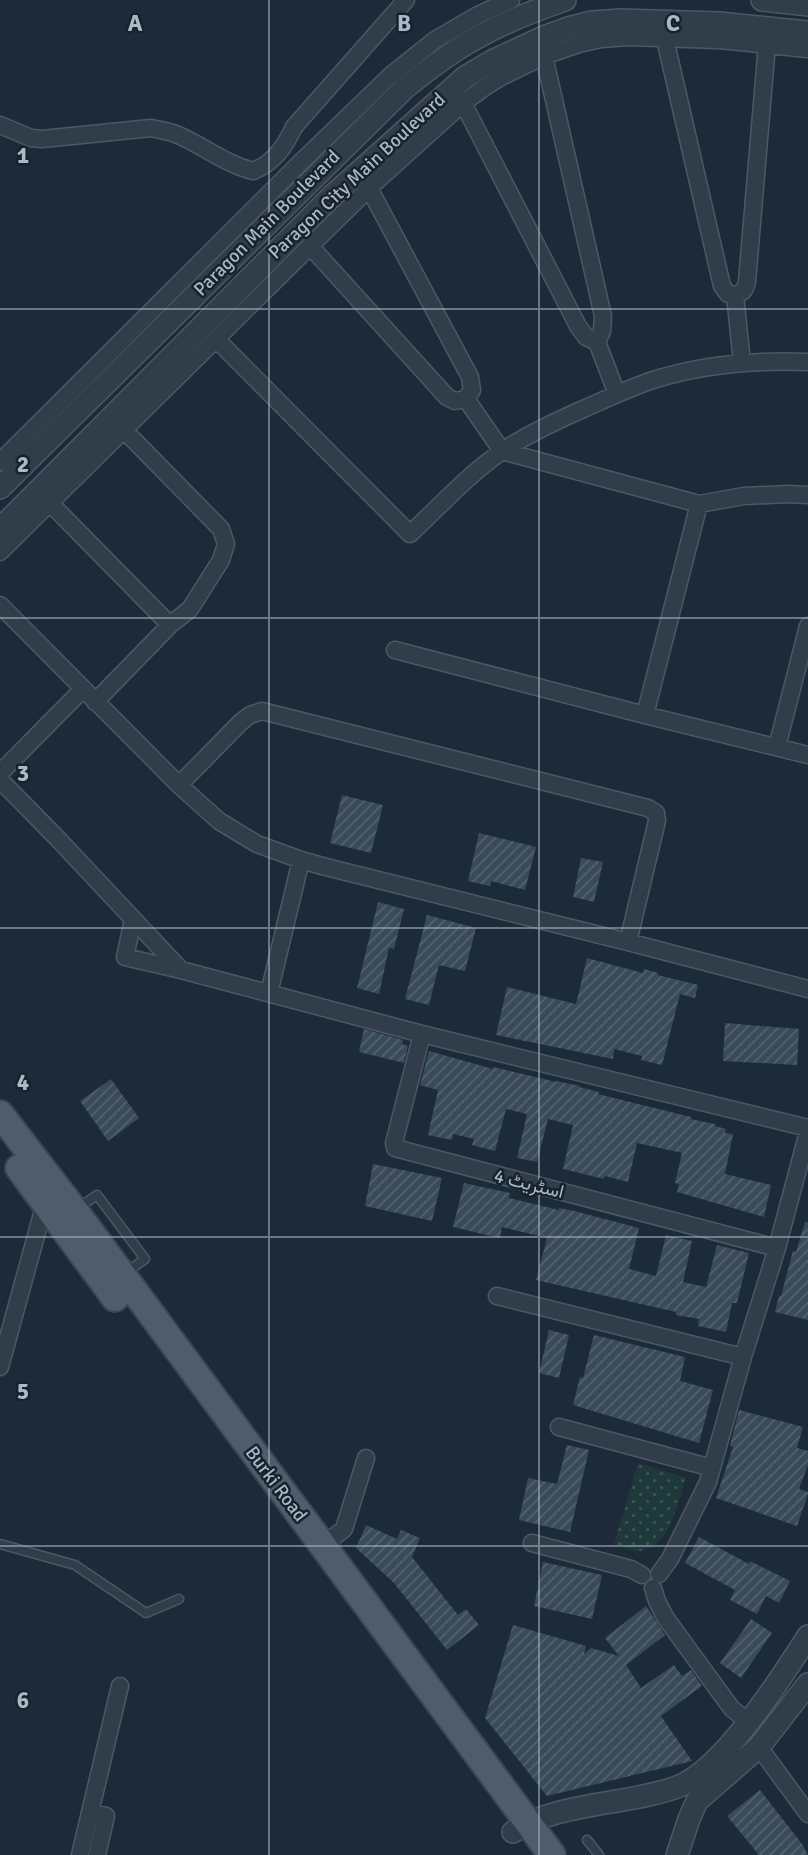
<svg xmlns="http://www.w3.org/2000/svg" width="808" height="1855" font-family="Signika,Vazirmatn,sans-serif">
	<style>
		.park { fill: url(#park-dots) }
		.building { fill: url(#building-hatch) }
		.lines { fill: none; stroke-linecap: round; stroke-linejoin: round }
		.service-casing { stroke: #4c5864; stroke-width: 11 }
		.minor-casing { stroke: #4c5864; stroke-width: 19 }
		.tertiary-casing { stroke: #4c5864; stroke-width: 24 }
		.primary-casing { stroke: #3b4652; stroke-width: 30 }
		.service { stroke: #313d49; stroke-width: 8 }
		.minor { stroke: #313d49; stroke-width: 16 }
		.tertiary { stroke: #313d49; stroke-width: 21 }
		.primary { stroke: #4f5c69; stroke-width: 26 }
		.grid { fill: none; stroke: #abb8c6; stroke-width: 2; stroke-opacity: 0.55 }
		.labels { text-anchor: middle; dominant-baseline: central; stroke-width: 5; stroke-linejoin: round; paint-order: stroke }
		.street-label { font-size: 19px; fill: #abb8c6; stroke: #17222d }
		.grid-label { font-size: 23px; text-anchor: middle; font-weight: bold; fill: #abb8c6; stroke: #17222d; stroke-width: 5; stroke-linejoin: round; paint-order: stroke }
	</style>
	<defs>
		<pattern id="park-dots" width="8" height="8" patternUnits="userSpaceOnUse" patternTransform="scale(1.75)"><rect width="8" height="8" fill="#1f393a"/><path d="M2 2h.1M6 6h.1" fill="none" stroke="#3d5455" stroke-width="1.8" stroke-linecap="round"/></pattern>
		<pattern id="building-hatch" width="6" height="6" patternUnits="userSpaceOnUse" patternTransform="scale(1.75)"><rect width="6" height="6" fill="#394a59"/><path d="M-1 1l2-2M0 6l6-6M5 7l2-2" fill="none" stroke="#53626f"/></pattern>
	</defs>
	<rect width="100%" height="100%" fill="#1d2b39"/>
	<!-- park -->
	<path class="park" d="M638,1463L686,1478C678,1502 671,1545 641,1551C633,1552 622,1547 614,1544Z"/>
	<!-- building -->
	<path class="building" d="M342,795L383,805L371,853L330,843Z
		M479,833L536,847L525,890L491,881L490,886L468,881Z
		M581,858L603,862L594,902L573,897Z
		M378,902L404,909L394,949L389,948L379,994L357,988Z
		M427,915L476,928L465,971L439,965L429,1005L405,999Z
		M587,958L643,973L644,969L658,973V975L698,985L695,998L680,994L662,1065L641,1060L642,1056L614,1049L613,1059L496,1035L507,987L576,1004Z
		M725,1023L799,1029L797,1065L723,1061Z
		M364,1029L403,1040L402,1044L408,1046L404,1063L359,1052Z
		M429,1051L493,1069V1067L556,1082V1081L580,1086L579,1087L599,1092L598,1094L618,1099L691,1117V1119L715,1124V1126L726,1129L725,1133L733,1134L725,1174L771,1185L764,1217L677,1192L679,1184L675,1183L682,1153L637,1143L628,1182L605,1176L604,1179L563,1169L573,1125L548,1119L537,1162L517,1158L527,1114L506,1109L495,1151L472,1145L474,1139L453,1134L452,1140L428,1135L438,1090L420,1085Z
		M111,1079L139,1118L108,1141L80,1101Z
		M373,1164L442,1178L432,1221L365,1206Z
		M464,1183L510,1193L509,1198L559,1210V1208L574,1211L639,1228L629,1269L656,1276L666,1235L692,1241L683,1282L706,1287L717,1245L749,1253L737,1303H732L726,1332L698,1326L699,1319L676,1315V1312L536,1280L547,1238L502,1227L500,1238L453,1227Z
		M805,1222H808V1320L775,1312L779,1296H781L793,1251L796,1252Z
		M549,1330L569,1335L559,1378L539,1373Z
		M594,1335L685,1357L680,1381L713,1390L699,1443L573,1405L580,1377L583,1378Z
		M739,1410L803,1427L797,1448L808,1451V1465L799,1489L808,1492V1494L797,1526L716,1498L733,1447L730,1446Z
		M567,1445L589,1450L570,1532L519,1520L528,1478L557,1484Z
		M366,1525L397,1539L401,1530L420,1538L412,1557L458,1615L466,1609L479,1625L447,1650L394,1583L356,1548Z
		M699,1537L749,1564L750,1561L790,1581L779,1603L766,1596L757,1614L730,1600L735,1590L685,1563Z
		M543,1562L602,1575L592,1619L534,1606Z
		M646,1606L665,1635L626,1665L641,1688L674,1665L682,1676L691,1670L702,1686L661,1716L692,1761L547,1796L485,1718L513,1625L586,1646L584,1654L591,1648L619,1656L605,1638Z
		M751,1619L772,1633L741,1678L720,1663Z
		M760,1790L802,1844L808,1855H759L727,1816Z"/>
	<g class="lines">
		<!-- service casing -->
		<g class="service-casing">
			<path id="service" d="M77,1209L97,1195L145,1259L127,1272
				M0,1544L75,1565L146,1613L179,1599
				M587,1840L599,1855"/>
		</g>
		<!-- minor casing -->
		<g class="minor-casing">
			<path id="minor" d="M665,39L722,286L728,294L735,295
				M544,56L603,316L602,331L597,342
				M463,103L578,326L586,337L597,342L617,394
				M0,125L31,138L42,139L151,128C160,130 169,131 178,135C204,146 225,164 253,171C274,163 285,146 294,127L406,0
				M310,246L447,397L455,401L466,399L472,390L470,377L369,188
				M735,295C743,293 745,290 747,282L767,44
				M735,295L742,363
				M217,340L410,534C440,506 468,475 501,452C526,435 554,422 581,410C604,400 627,389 650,381C701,364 755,360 808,362
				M466,399L502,451L699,504L744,496L789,494L808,495
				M0,462L302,161L390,76L435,40L478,15L511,0
				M44,497L170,625
				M0,552L369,188L463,103L485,87L501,77L544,56L579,44L601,39L628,37L719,40L808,49
				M0,605L179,785L219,821L257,844L301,860L326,867L628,942L808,989
				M395,650L645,715L808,755
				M95,702L170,625L190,609L221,560L226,544L221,529L117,423
				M645,715L699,504
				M777,747L808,626
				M0,773L83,689
				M0,780L58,839L181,970L422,1034L808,1128
				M179,785L241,722L250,715L262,711L648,808L656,813L657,821L628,942
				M133,920L125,957L181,970
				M269,993L301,860
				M422,1034L394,1143L395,1148L777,1248
				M497,1296L743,1357
				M0,1367L45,1203
				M559,1427L712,1468
				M532,1543L631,1569L642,1575
				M322,1546L344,1529L366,1458
				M659,1574L670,1559L708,1482L743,1357L777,1248L808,1132
				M653,1588L657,1601L665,1617L732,1709L748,1721
				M759,1747L808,1814
				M90,1812L106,1816L97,1855
				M80,1855L120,1686"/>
		</g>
		<!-- tertiary casing -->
		<g class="tertiary-casing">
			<path id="tertiary" d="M762,0L808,5
				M0,488L405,88C426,71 449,53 473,40C502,23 533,11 565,0
				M0,529L333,195L465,77L492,61L546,36L568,28L592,22L621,20L719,23L808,32
				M513,1832C561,1801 624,1806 677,1787C722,1771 782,1677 808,1636
				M677,1855L689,1819L697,1801L759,1747L808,1684"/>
		</g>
		<!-- primary casing -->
		<g class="primary-casing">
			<path id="primary" d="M0,1114L75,1211L552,1855
				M19,1168L115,1298"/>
		</g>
		<!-- service -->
		<use href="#service" class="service"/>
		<!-- minor -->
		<use href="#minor" class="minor"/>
		<!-- tertiary -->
		<use href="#tertiary" class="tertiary"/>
		<!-- primary -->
		<use href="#primary" class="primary"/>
	</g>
	<!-- grid -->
	<path class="grid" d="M269,0V1855M539,0V1855M0,309H808M0,618H808M0,928H808M0,1237H808M0,1546H808"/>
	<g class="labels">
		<!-- street labels -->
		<g class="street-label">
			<text transform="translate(357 176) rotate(-43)">Paragon City Main Boulevard</text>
			<text transform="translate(267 223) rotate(-45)">Paragon Main Boulevard</text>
			<text transform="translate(529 1184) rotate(14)">اسٹریٹ 4</text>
			<text transform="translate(276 1484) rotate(53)">Burki Road</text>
		</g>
	</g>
	<g class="grid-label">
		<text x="135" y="31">A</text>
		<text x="404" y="31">B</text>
		<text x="673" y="31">C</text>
		<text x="23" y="163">1</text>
		<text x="23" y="472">2</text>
		<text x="23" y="781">3</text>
		<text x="23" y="1090">4</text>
		<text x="23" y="1399">5</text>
		<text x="23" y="1708">6</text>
	</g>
</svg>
